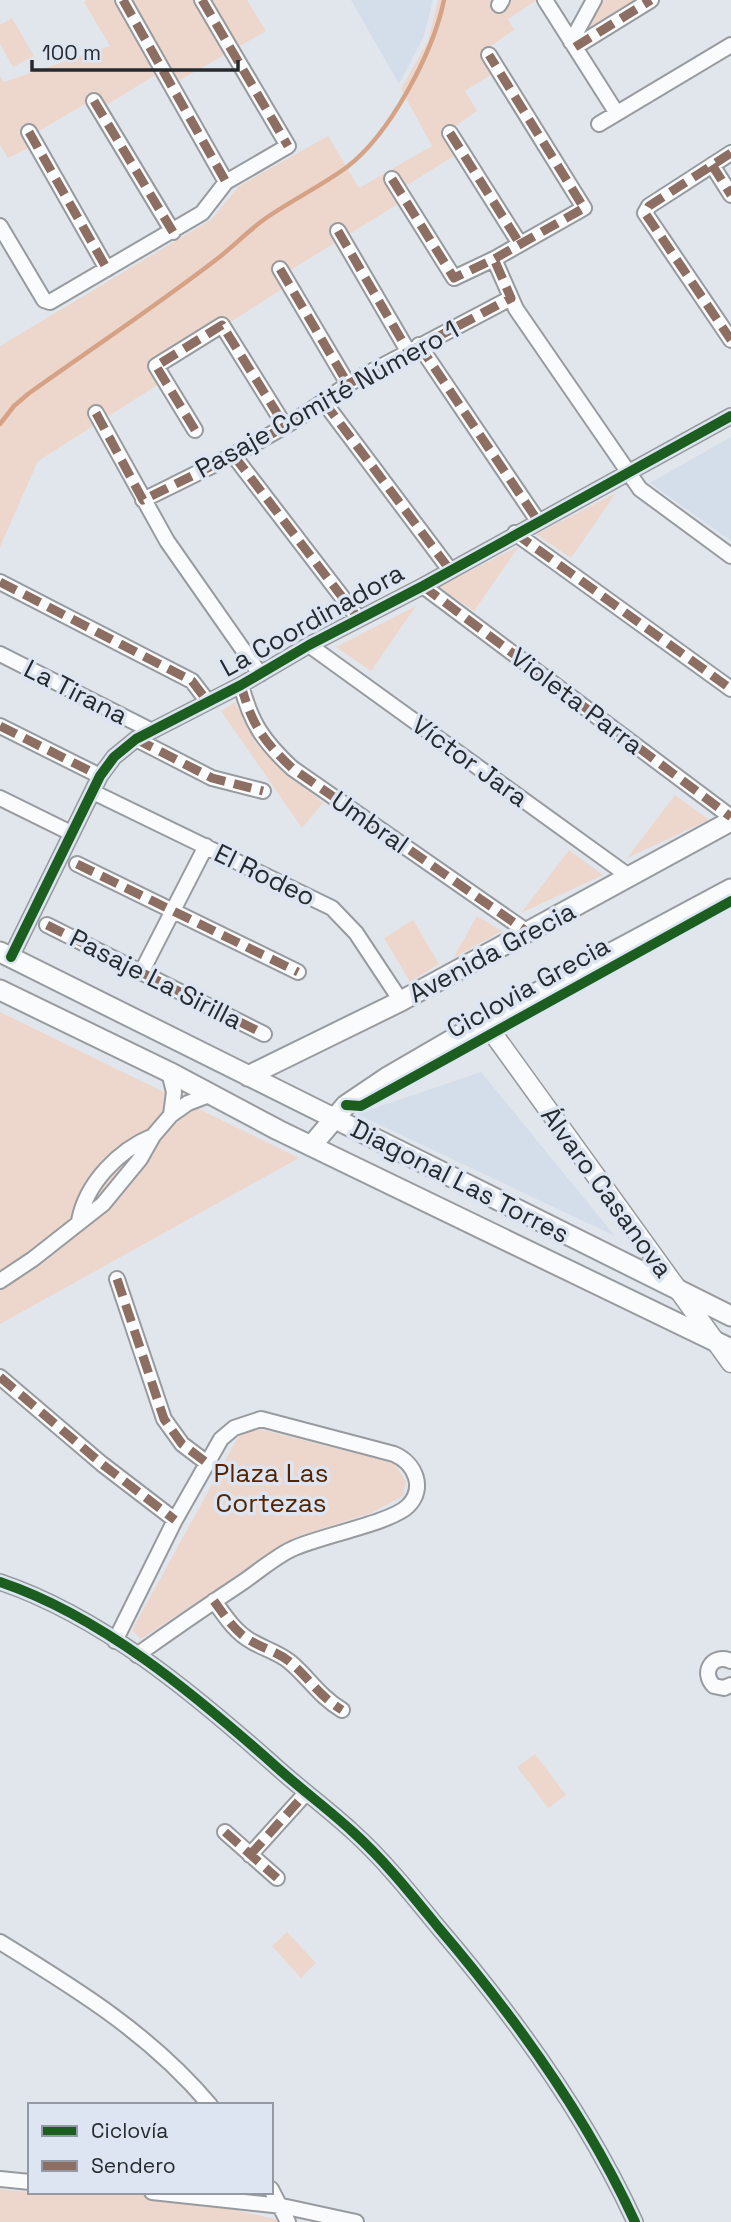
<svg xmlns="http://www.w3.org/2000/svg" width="731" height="2222" font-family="'Space Grotesk',sans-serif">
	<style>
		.built { fill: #d4ddea }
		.green { fill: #edd7cd }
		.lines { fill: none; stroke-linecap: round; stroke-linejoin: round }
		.stream { stroke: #d6a286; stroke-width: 4.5 }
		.minor-casing { stroke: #979b9f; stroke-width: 18 }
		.tertiary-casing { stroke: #979b9f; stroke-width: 21 }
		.secondary-casing { stroke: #979b9f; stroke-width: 23 }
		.minor { stroke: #fafbfc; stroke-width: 14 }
		.tertiary { stroke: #fafbfc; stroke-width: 18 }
		.secondary { stroke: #fafbfc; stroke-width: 19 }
		.quiet { stroke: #8d6e63; stroke-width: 9; stroke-dasharray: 18 9; stroke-linecap: butt }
		.cycleway-casing { stroke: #dce5f1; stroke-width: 15 }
		.cycleway { stroke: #1b5e20; stroke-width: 10 }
		.labels { text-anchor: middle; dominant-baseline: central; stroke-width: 7; stroke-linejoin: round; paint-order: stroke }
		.street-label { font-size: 26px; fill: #262a2e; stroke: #dce5f1 }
		.park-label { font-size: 26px; fill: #542402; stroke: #dce5f1 }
	</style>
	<rect width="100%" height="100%" fill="#e1e6ec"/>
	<!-- built -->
	<path class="built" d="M351,0H433L424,36L399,84Z
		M731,437V541L650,483Z
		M481,1072L615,1236L357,1114Z"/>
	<!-- green -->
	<path class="green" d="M87,0H247L266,31L175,83L165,69L105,106L97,97L27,138L30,147L8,158L0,145V76L4,82L110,46L84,2Z
		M438,0H537L508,19L514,30L479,54L492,74L465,91L477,111L444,134L457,154L393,194L398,204L276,279L282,289L152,373L159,384L38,461L0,547V346L212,219L239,186L328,136L359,188L432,146L401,89L428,41Z
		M602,0H638L583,36Z
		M12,18L34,56L13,67L0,44V25Z
		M616,493L571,558L536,534Z
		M519,546L474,611L439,587Z
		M416,606L371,671L336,647Z
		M235,702L256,744L323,803L302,828L221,711Z
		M675,795L709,820L627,858Z
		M569,850L603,875L521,913Z
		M477,916L502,931L453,958Z
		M413,920L439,964L410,982L384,938Z
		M0,1012L299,1158L0,1324Z
		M255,1428L394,1463L406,1481L403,1496L371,1513L296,1537L141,1639L132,1630L238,1437Z
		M535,1754L566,1795L548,1808L517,1767Z
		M287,1932L316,1963L301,1978L272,1946Z
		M0,2189C41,2195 82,2192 124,2193C179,2195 234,2210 288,2222H0Z"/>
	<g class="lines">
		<!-- stream -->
		<path class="stream" d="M0,424L14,406L28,394C91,349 156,306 217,259C234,246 249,230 266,218C292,200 321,186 347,167C390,134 433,53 444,0"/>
		<!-- minor casing -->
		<g class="minor-casing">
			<path id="minor" d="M123,0L226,182
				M545,0L616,112
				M499,5L502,0
				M571,42L594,0
				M575,47L651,0
				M94,101L173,232
				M599,124L731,45
				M29,132L107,269
				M450,133L520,244
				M731,153L649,206L645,213L731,340
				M712,165L731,195
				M392,179L454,278L494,259L584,208L489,55
				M0,226L44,300L50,302L202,213L226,182L288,146L202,0
				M338,231L408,351
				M494,259L516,309L640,489L731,556
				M280,269L348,384
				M419,345L538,521
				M324,402L450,570
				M96,413L167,541L260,674
				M195,430L156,366L222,325L285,426
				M234,456L359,619
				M143,500C214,465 285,432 348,384L511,298
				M515,533L731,689
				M0,582L192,681L208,702
				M423,586L731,817
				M309,645L630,877
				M0,654L152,731
				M241,685C251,723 263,741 292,768L529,933
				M0,726L100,776
				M136,739L212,778L263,791
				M93,792L332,908L356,933L401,1001
				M0,798L71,833
				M77,864L298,972
				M47,925L264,1034
				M11,957L100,776L114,757L136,739L241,685L309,645L423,586L731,416
				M142,971L206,846
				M169,1072L174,1092L171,1115
				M79,1221C86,1183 119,1150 153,1136
				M117,1279L164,1419L182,1444L207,1463
				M0,1281L33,1259L103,1204L140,1159L153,1136L171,1115L188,1103L209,1095
				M0,1377L102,1464L175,1520
				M0,1582C101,1616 193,1693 272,1763C298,1787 327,1808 353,1832C384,1860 411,1894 438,1927C514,2016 586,2115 635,2222
				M214,1601C225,1616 235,1632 251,1641C264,1649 278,1652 290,1662C309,1678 319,1696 342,1710
				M115,1641L175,1520L221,1439L234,1428L261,1419L394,1454C415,1463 426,1488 408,1506C391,1523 319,1536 292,1549C275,1557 259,1571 243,1582C207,1606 172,1630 137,1655
				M731,1661C713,1653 700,1672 714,1686L724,1688L731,1685
				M225,1832L277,1878
				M250,1855L306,1793
				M0,1942C78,1990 150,2034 210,2105
				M0,2179L30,2182
				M271,2189L288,2222
				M152,2192L282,2206L356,2222"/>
		</g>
		<!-- tertiary casing -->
		<g class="tertiary-casing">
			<path id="tertiary" d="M484,1021L731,1363"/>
		</g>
		<!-- secondary casing -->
		<g class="secondary-casing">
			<path id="secondary" d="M0,952L731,1316
				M0,990L169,1072L278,1130L731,1349
				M248,1076L401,1001L731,821
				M312,1145L346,1105L386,1078L484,1021L731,889"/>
		</g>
		<!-- minor -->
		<use href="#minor" class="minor"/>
		<!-- tertiary -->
		<use href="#tertiary" class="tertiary"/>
		<!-- secondary -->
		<use href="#secondary" class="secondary"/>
		<!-- quiet -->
		<path class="quiet" d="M123,0L226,182
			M202,0L288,146
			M575,47L651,0
			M94,101L173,232
			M29,132L107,269
			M450,133L520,244
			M731,153L649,206L645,213L731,340
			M712,165L731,195
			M392,179L454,278L494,259L584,208L489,55
			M338,231L408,351
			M280,269L348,384
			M419,345L538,521
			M324,402L450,570
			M96,413L143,500C214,465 285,432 348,384L511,298L494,259
			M195,430L156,366L222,325L285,426
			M234,456L359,619
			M515,533L731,689
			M0,582L192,681L208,702
			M423,586L731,817
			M241,685C251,723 263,741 292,768L529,933
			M0,726L100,776
			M136,739L212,778L263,791
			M77,864L298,972
			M47,925L264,1034
			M117,1279L164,1419L182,1444L207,1463
			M0,1377L102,1464L175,1520
			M214,1601C225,1616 235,1632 251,1641C264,1649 278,1652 290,1662C309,1678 319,1696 342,1710
			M225,1832L277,1878
			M250,1855L306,1793"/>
		<!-- cycleway casing -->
		<g class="cycleway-casing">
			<path id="cycleway" d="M11,957L100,776L114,757L136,739L241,685L309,645L423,586L731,416
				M346,1105L361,1106L731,901
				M0,1582C101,1616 193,1693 272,1763C298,1787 327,1808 353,1832C384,1860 411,1894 438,1927C514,2016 586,2115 635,2222"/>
		</g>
		<!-- cycleway -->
		<use href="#cycleway" class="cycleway"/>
	</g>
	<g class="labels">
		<!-- street labels -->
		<g class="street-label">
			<text transform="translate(327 399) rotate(-29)">Pasaje Comité Número 1</text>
			<text transform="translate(312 620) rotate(-29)">La Coordinadora</text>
			<text transform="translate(76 692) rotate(27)">La Tirana</text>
			<text transform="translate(577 701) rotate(37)">Violeta Parra</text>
			<text transform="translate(470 761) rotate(36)">Víctor Jara</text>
			<text transform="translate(370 822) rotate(35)">Umbral</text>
			<text transform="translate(265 875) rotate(26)">El Rodeo</text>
			<text transform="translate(492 952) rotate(-28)">Avenida Grecia</text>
			<text transform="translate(156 979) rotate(27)">Pasaje La Sirilla</text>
			<text transform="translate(528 987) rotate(-29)">Ciclovia Grecia</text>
			<text transform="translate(460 1181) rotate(27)">Diagonal Las Torres</text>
			<text transform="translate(607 1192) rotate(54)">Álvaro Casanova</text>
		</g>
		<!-- park labels -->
		<g class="park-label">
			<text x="271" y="1473">Plaza Las<tspan x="271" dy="30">Cortezas</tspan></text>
		</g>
	</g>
	<!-- legend -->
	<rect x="28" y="2103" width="245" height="91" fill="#dce5f1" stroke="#939aa3" stroke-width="2"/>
	<rect x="42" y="2126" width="35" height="10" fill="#1b5e20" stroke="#939aa3" stroke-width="2"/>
	<text x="91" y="2138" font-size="21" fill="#262a2e">Ciclovía</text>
	<rect x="42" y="2161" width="35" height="10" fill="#8d6e63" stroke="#939aa3" stroke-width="2"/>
	<text x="91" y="2173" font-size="21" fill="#262a2e">Sendero</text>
	<!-- scale -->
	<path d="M32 60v10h206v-10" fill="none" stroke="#262a2e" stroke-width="3.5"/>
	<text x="42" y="60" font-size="21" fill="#262a2e" stroke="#dce5f1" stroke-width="5" paint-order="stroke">100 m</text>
</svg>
